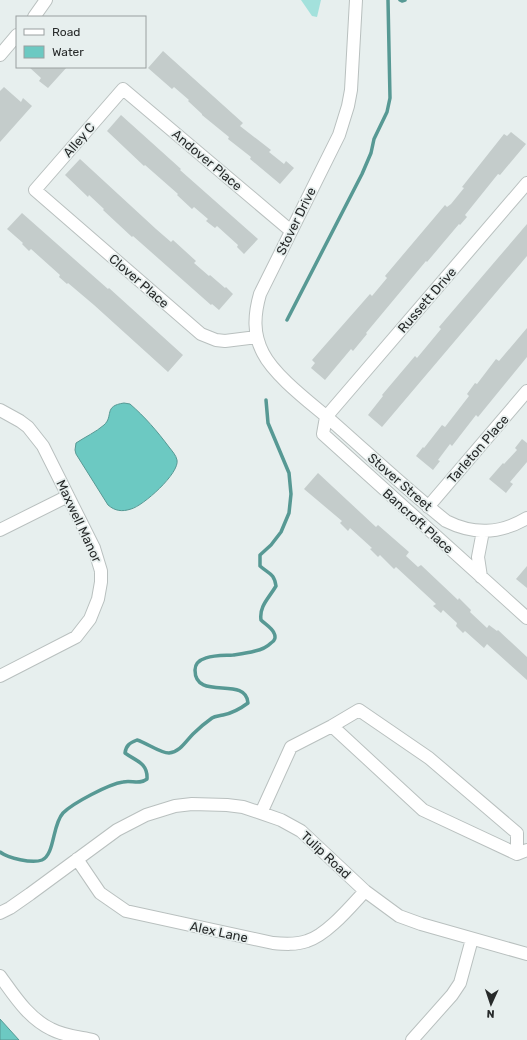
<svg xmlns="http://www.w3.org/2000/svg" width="527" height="1040" font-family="Rubik,sans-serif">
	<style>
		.green { fill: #a3e1dc }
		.water { fill: #6cc9c2; stroke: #579994 }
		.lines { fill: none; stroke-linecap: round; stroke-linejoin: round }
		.stream { stroke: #579994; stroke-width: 3.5 }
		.building { fill: #c4cccb }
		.minor-casing { stroke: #b9c0bf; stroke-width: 14 }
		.minor { stroke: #fff; stroke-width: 12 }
		.labels { text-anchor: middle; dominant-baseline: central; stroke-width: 3.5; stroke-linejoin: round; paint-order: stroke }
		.street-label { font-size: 13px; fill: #272a2a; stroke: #e7efee }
	</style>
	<rect width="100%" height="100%" fill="#e7efee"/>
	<!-- green -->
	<path class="green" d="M301,0H321L317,17L312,16Z"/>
	<!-- water -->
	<path class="water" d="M124,403L130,404C145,417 157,431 169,447C172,451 176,455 177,460C180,473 143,506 131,509C122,512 115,511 108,505L76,454L75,450L76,443C85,437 96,432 104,425C114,416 103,406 124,403Z
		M0,1019L19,1040H0Z"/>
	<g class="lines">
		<!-- stream -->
		<path class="stream" d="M400,0L402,1L405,0
			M287,320L362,174L371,153L374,139L387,112L390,98L388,0
			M0,852C8,858 32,864 42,860C55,854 52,825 63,813C73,803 109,784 123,782C132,780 139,785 147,779C148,763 136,761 125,753C126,745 130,743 137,740C147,743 160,753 169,753C180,752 186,741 193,734C198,729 205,723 212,718C215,716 219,716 223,715C233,713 240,709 248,703C246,675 195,702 195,670C195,654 222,656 233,655C240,654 248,653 255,651C260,650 267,647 271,643C275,641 276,637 274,633C272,628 265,624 261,620C259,606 269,598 276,586C274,573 269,574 260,566V555L271,545L281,532L289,513L291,494L289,473L268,423L266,400"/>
	</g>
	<!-- building -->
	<path class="building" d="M163,51L243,123L240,126L271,150L269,152L284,164L286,161L294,168L280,184L250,159L251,157L228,139L229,137L202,115V114L188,101L189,100L174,87L172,89L148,68Z
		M29,67H67L48,88L39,81L41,78Z
		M4,87L21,102L23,98L32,106L0,142V91Z
		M121,115L181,169L180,170L258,239L244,254L237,247L238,245L217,226L215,228L206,221L208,219L194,207L192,209L177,195L178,194L145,165L144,166L107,131Z
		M511,132L526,144L500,175L498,174L465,215L467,217L460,225L459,224L427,262L426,261L366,333L367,334L353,351L351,349L325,380L311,368L315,363L312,360L370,294L372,296L387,278L385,276L445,205L447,207L451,204L464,188L462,187L504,134L507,136Z
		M80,159L156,229L171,242L173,240L196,261L194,263L209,276L210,275L225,288L226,287L233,294L219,310L212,304L211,305L133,236L132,237L103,210L104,209L89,195L88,197L65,175Z
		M22,213L108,289L109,288L183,355L168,372L94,305L68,283L67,284L59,277L60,275L31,249L29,251L22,244L23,243L7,229Z
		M527,224V256L382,427L368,415L383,396L382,395L415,356L417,358L441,329L439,327Z
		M527,328V357L478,417L476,415L452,446L450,444L438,460L440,461L433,470L416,456L423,447L424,448L442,425L445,427L469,396L467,394L475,383L477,384L496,359L499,361Z
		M522,439L527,443V462L510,482L513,484L506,493L489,479L503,463L504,464L517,450L515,448Z
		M318,473L376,527L378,525L409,552L406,556L418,567L421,565L458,600L459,598L471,610L470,612L487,628L489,625L497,631L498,630L527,657V680L487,644L484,648L465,631L463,633L456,626L457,623L443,610L441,613L433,606L436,604L396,567L394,569L380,555L378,557L370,549L372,548L350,528L348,531L340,523L342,521L304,489Z
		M527,566V588L516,579Z"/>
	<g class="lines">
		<!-- minor casing -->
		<g class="minor-casing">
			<path id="minor" d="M356,0L351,90L348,106L339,135L260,294C254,315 253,334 263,353C274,375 308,401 327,417C367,452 405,488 446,521C474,535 500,534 527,518
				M34,17L46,0
				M0,55L17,35
				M527,183L326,417L323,434L527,618
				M257,337L225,341L216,340L201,334L35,190L123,89L291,231
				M0,410L20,421L28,427L43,446L94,548L101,571V582L98,599L90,619L76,637L0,676
				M428,507L527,391
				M0,530L68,496
				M481,577L478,557L483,531
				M332,726L359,710L429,758L517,833V854
				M261,813L291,747L332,726L423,810L517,854L527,850
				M77,859L100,893L126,911L273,943C284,944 296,945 307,941C327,935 351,906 365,891
				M0,913L10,908L30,894L117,830L146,815L175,806L192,804L227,805L243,807L261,813L281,820L301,831L365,891L399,916L421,924L527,954
				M0,976C14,995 28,1018 51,1029C64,1036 79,1037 93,1040
				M412,1040L452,995L460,983L472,939"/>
		</g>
		<!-- minor -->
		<use href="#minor" class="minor"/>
	</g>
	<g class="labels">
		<!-- street labels -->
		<g class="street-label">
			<text transform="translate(79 140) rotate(-49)">Alley C</text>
			<text transform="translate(207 160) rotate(40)">Andover Place</text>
			<text transform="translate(296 221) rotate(-64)">Stover Drive</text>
			<text transform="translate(139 281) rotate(41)">Clover Place</text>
			<text transform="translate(427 300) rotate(-49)">Russett Drive</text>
			<text transform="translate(478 449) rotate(-49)">Tarleton Place</text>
			<text transform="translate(400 482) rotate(41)">Stover Street</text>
			<text transform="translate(79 521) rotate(65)">Maxwell Manor</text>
			<text transform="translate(418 521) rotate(42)">Bancroft Place</text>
			<text transform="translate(326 855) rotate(43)">Tulip Road</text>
			<text transform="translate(219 932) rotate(12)">Alex Lane</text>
		</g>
	</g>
	<!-- legend -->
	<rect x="16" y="16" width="130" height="52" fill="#e7efee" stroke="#9aa0a0"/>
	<rect x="24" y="29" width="20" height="6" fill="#ffffff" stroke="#9aa0a0"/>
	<text x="52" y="36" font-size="12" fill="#272a2a">Road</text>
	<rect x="24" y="46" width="20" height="12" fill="#6cc9c2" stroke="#9aa0a0"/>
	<text x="52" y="56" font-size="12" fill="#272a2a">Water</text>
	<!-- north arrow -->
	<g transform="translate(491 1004) rotate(183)" stroke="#e7efee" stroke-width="3" paint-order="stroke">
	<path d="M0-3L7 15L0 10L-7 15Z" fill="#272a2a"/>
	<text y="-6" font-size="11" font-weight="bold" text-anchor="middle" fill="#272a2a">N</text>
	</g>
</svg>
